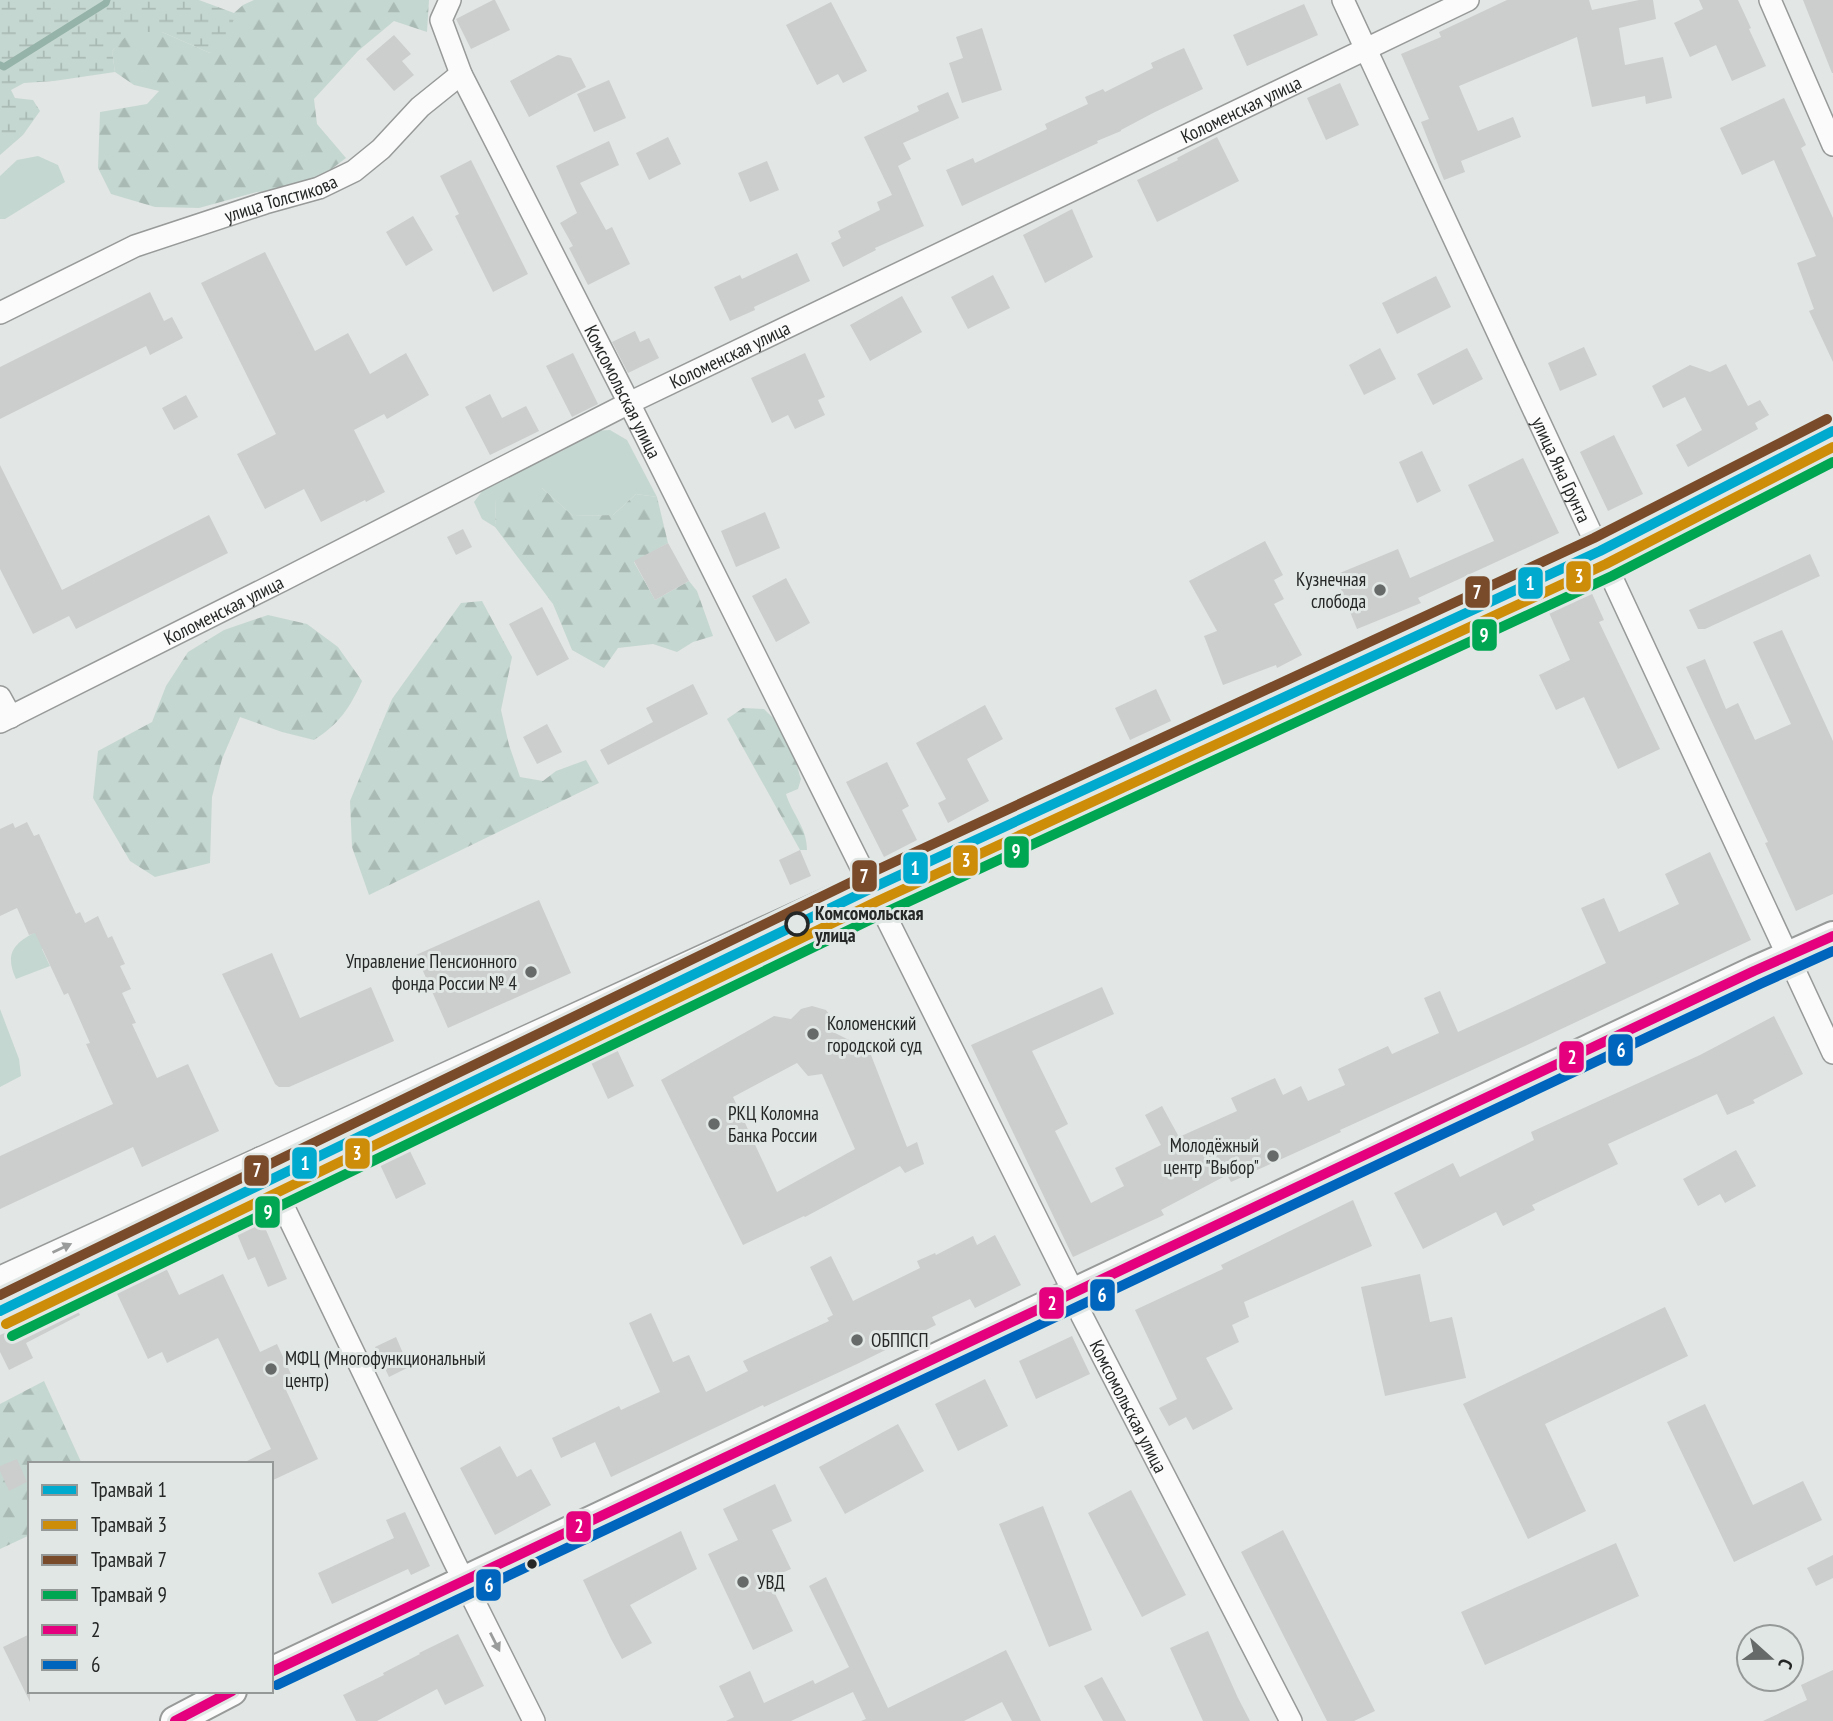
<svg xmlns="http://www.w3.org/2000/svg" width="1833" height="1721" font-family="'PT Sans Narrow',sans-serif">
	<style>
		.grass { fill: #c5d7d1 }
		.forest { fill: url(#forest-firs) }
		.wetland { fill: url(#wetland-marsh) }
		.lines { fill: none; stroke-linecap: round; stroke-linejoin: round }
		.stream { stroke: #95b3a9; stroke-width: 7 }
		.building { fill: #cbcecd; fill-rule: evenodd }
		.minor-casing { stroke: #979a99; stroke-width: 24 }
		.major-casing { stroke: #979a99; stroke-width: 32 }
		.minor { stroke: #fbfbfb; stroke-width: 21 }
		.major { stroke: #fbfbfb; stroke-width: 28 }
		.bus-1-casing { stroke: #e1e7e5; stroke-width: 16 }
		.bus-2-casing { stroke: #e1e7e5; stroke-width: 16 }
		.bus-1 { stroke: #e5007d; stroke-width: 10 }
		.bus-2 { stroke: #0065bd; stroke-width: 10 }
		.tram-1-casing { stroke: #e1e7e5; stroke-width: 16 }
		.tram-2-casing { stroke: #e1e7e5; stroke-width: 16 }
		.tram-3-casing { stroke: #e1e7e5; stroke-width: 16 }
		.tram-4-casing { stroke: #e1e7e5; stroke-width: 16 }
		.tram-1 { stroke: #00a9ce; stroke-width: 10 }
		.tram-2 { stroke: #cd8d08; stroke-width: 10 }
		.tram-3 { stroke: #7a4b2a; stroke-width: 10 }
		.tram-4 { stroke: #00a651; stroke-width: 10 }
		.oneway { fill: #9a9c9b }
		.poi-dot { fill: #666a68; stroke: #e1e7e5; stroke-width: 2.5 }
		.stop-dot { fill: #e1e7e5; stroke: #242726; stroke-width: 3.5 }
		.bus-dot { fill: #242726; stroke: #e1e7e5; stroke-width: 2.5 }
		.labels { text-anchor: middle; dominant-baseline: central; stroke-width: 6; stroke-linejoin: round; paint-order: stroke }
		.street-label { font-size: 19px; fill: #242726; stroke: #e1e7e5 }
		.poi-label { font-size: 19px; fill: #242726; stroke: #e1e7e5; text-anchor: start }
		.stop-label { font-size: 19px; font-weight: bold; fill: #242726; stroke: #e1e7e5; text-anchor: start }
		.line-badge { stroke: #e1e7e5; stroke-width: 2.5 }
		.badge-label { font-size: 19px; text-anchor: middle; font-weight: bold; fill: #fff }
	</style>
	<defs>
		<pattern id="forest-firs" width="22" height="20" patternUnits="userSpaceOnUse" patternTransform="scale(1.75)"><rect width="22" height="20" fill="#c5d7d1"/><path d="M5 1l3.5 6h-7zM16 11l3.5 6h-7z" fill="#a9b9b3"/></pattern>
		<pattern id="wetland-marsh" width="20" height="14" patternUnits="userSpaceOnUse" patternTransform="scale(1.75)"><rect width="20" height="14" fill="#c5d7d1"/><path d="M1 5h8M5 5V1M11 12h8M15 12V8" fill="none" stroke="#a9b9b3"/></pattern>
	</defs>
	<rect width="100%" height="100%" fill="#e2e6e4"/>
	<!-- grass -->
	<path class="grass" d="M38,156L58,165L65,182L5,219H0V176L17,160Z
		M610,430L627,440L657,497L636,494L613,515L573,516L542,488L496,500L495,527L482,519L474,502L486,486L564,450L592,431Z
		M44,928L48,946L42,949L50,966L16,979C2,949 19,940 44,928Z
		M0,1009L19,1059L21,1076L0,1087Z"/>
	<!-- forest -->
	<path class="forest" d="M254,0H429L427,32L394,21L358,51L314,99L317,124L346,158L308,187L257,192L199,208L155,207L111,194L98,168L100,112L147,104L159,91L134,85L115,72L112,51L129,31L162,32L210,53L234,19V13L243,5Z
		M517,485L542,488L573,516L613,515L636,494L657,497L668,543L634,562L655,600L689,581L697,591L713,636L693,642L677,652L653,644L618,648L604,668L572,650L553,604L495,527L496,500Z
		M482,601L512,657L501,710L509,745L520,777L543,781L556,771L586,760L599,783L369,895L352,847L350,801L392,699L461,603Z
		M268,615L307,624L338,647L362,681C350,708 339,724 314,740L282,732L240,717L222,759L212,797L210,863L155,877L130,861L93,798L98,751L152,722L166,686L188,652L224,630Z
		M743,708L764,709C773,718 785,728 790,740C796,751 796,766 801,779L798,789L786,794C792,814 807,827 807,850H800L727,719Z
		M44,1381L82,1464H30V1535L0,1549V1404Z"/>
	<!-- wetland -->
	<path class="wetland" d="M0,0H199L234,13V19L224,44L210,53L162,32H130L112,51L115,72L54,81L24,83L11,90L15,98L33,100L40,111L23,135L0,155Z"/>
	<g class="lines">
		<!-- stream -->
		<path class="stream" d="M0,65L4,67L106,3L107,0"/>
	</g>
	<!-- building -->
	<path class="building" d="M493,0H495L510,30L471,49L456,19Z
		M1507,0H1589L1592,10L1639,0H1653L1656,19L1619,28L1625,65L1663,57L1672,98L1646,104L1645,96L1592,107L1577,37L1459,86L1478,131L1513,117L1521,137L1461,161L1465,172L1444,180L1421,122L1429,119L1401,54L1441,37L1439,32Z
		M1699,0H1738L1751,28L1749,29L1766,66L1732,81L1716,45L1690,57L1674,23L1703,9Z
		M1803,0H1833V73H1832Z
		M831,2L867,71L843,83L838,74L817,85L786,25Z
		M1304,4L1318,35L1247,66L1233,35Z
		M982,28L1002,90L962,103L949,63L963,58L956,37Z
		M394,35L411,54L402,61L414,75L394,91L366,59Z
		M1184,48L1203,89L1153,113L1121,130V131L1097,141L1098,143L962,206L946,170L973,158L975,163L1047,129L1045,124L1088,104L1085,97L1103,89L1105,92L1153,68L1151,63Z
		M558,55L571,58L586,87L529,117L510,81Z
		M609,80L626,118L594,132L577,94Z
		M1340,83L1359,125L1326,140L1307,98Z
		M948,92L959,118L903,143L911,159L898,166L924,226L875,248L876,250L843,267L831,243L841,238L838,231L880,210L877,202L892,195L864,137L919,111L917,106Z
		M1784,98L1806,145L1801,148L1833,218V362L1809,311L1814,309L1797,263L1816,256L1774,160L1742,175L1720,128Z
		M668,137L681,164L649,180L636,153Z
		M1217,137L1239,181L1157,222L1137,180L1178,160L1177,158Z
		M609,141L619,165L580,183L606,230L612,227L630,264L588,285L569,248L573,246L560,223L577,213L556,166Z
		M471,160L528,274L493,292L455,216L459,214L440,176Z
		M767,161L779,190L750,202L738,173Z
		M1072,209L1093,257L1045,283L1023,235Z
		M413,216L433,250L406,266L386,232Z
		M265,252L315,351L348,333L370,374L406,353L429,395L387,419L384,414L354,430L385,492L366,502L365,500L321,522L304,489L265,509L237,454L276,434L201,283Z
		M797,253L810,281L754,307L755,310L730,321L714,287L740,275L742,279Z
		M993,275L1010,308L968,329L951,297Z
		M1436,276L1451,307L1397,334L1382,303Z
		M150,292L164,321L172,317L183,338L150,355L146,346L0,419V367Z
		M902,296L922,332L870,361L850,325Z
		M635,331L640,342L649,338L659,358L628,373L612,342Z
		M1584,347L1597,375L1560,391L1548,363Z
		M1380,348L1396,379L1364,395L1349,365Z
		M1467,348L1483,379L1433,405L1417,374Z
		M573,353L598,404L572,417L546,366Z
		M805,353L825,397L818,400L825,415L795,429L788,415L772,423L751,378Z
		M1726,364L1748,406L1760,400L1769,415L1755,423L1758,429L1688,467L1676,445L1702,430L1685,397L1663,408L1652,386L1690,365L1710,372Z
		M490,394L502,418L526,406L539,431L490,455L465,407Z
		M186,395L198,417L174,430L162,408Z
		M1614,435L1643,494L1608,511L1580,452Z
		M1422,451L1441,491L1417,503L1399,462Z
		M1523,458L1559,533L1418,598L1421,603L1357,629L1335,575L1398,549L1410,578L1494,541L1468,485Z
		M0,465L62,590L209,515L228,553L76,629L69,616L33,634L0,569Z
		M765,512L780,548L736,567L721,531Z
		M463,529L472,547L456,555L447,537Z
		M1265,541L1283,575L1274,580L1284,599L1274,604L1302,655L1277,668L1276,665L1223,685L1204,636L1217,631L1189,581Z
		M668,543L689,581L655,600L634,561Z
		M1810,554L1820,576L1705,629H1698L1689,610Z
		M786,578L810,623L776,642L752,596Z
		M1589,587L1604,620L1599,622L1660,749L1618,769L1584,697L1556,710L1539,675L1570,660L1546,606Z
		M542,607L569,659L537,676L509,624Z
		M1782,630L1833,741V894L1796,911L1765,843L1768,842L1686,667L1705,659L1726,709L1738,703L1755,740L1791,724L1753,642Z
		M693,684L708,714L608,765L600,750L653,722L646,708Z
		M1156,689L1171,721L1130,740L1115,708Z
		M985,705L1003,739L967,759L989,801L948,823L938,803L946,799L916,743Z
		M547,724L562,752L537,764L523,737Z
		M887,762L909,806L902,810L917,840L884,857L846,782Z
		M27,822L34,836L39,834L76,914L80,912L85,923L98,916L108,938L112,936L125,964L120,966L131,989L122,993L136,1023L132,1024L157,1078L188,1064L219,1131L142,1167L133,1147L0,1209V1156L113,1104L86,1044L90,1043L68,993L64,995L35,933L29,935L17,908L0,916V829L13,823L15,828Z
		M800,850L811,876L790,885L779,860Z
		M1710,852L1751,940L1525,1046L1340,1130L1341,1132L1231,1182L1227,1175L1161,1210L1164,1215L1073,1257L971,1045L1102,987L1114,1014L1032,1051L1068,1124L1055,1131L1091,1203L1124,1186L1115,1168L1161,1145L1145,1115L1162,1106L1179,1137L1237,1111L1231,1098L1275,1078L1283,1095L1301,1086L1308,1101L1345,1085L1338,1069L1388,1046L1392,1054L1439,1033L1424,998L1440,991L1458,1032L1509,1009L1606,963L1581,908L1604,898L1619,932L1679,904L1665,874Z
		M539,900L571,973L448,1028L416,955Z
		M272,953L300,1018L371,987L394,1041L289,1087H279L275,1084L222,974Z
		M812,1006L826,1010L833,1019L835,1033L869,1050L907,1147L917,1142L924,1164L905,1173L900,1166L805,1217L804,1216L743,1245L661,1080L774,1016L791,1019L801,1009ZM797,1063L808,1076L822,1074L855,1149L777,1192L733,1097Z
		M1774,1016L1803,1074L1753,1100L1755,1103L1727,1115L1717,1094L1608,1144L1618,1164L1532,1205L1535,1210L1503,1226L1496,1212L1423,1249L1394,1193L1453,1163L1460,1177L1534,1140L1531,1132L1700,1055Z
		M614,1043L634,1086L608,1099L588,1056Z
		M405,1141L426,1184L396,1199L376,1156Z
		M1736,1150L1756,1186L1725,1203L1720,1194L1698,1206L1683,1179Z
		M1353,1200L1372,1246L1244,1302L1249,1317L1232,1325L1239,1342L1206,1358L1233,1409L1193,1430L1186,1417L1169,1426L1159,1408L1177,1399L1135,1310L1223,1269L1221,1265Z
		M263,1223L287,1279L268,1287L255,1257L248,1260L237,1234Z
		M995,1235L1021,1285L975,1308L970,1299L932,1317L936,1325L857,1364L764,1407L763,1405L611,1477L595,1442L561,1458L552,1438L619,1406L621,1410L660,1392L629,1323L651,1313L673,1362L689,1355L706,1392L748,1371L743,1361L829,1321L827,1318L833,1315L810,1267L831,1256L853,1301L920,1268L917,1261L935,1253L936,1255L973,1236L977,1245Z
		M160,1255L179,1295L223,1274L260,1352L277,1344L296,1385L286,1390L318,1459L271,1481V1464H241L271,1449L218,1338L167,1363L162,1352L148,1359L110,1279Z
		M1420,1274L1430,1322L1452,1317L1466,1378L1385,1396L1361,1287Z
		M72,1300L80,1315L26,1343L33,1358L9,1370L0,1352V1335L18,1327L19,1328Z
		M1665,1307L1688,1356L1545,1424L1586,1511L1528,1539L1463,1404Z
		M1072,1336L1090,1374L1036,1399L1019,1361Z
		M396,1337L409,1367L389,1377L375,1347Z
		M985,1379L1008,1426L958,1451L935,1404Z
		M1705,1404L1753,1505L1803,1481L1822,1520L1734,1562L1667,1422Z
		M898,1424L924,1471L845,1514L819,1467Z
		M500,1446L517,1477L531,1469L551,1505L495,1535L460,1468Z
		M17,1459L27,1482L9,1491L0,1471V1466Z
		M775,1484L792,1521L772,1530L791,1569L768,1579L793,1631L753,1650L708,1554L738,1540L723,1509Z
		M1131,1490L1186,1595L1142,1617L1088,1513Z
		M1043,1506L1092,1630L1049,1647L999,1524Z
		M405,1512L430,1566L411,1575L408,1569L332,1604L318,1573L394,1538L386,1520Z
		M1283,1530L1375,1711L1354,1721H1327L1241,1552Z
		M681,1531L697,1569L630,1605L652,1643L622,1659L611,1639L583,1580Z
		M1616,1543L1639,1596L1485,1665L1461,1612Z
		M1833,1555V1578L1816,1586L1807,1568Z
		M826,1577L888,1708L1006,1650L1041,1721H1012L1002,1702L964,1721H861L866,1719L853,1692L791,1721H726L734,1717L719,1686L750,1671L764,1703L813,1680L815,1684L849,1667L809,1586Z
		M1208,1631L1238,1698L1250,1721H1203L1170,1648Z
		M30,1634V1702L3,1647Z
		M458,1634L484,1686L445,1705L437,1689L377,1721H356L343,1695L384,1675L383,1673L420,1654L419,1653Z
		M1833,1670V1721H1763L1807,1700L1801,1685Z
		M1102,1677L1126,1721H1103L1084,1686Z"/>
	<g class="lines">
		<!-- minor casing -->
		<g class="minor-casing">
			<g id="minor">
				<path id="s1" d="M450,0L441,20L461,74L629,403L1074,1293L1082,1316L1291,1721"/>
				<path id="s2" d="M1343,0L1833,1053"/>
				<path d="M1770,0L1833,145"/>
				<path id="s3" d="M0,313L135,246L265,203L319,188L354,171L381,149L420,107L461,74"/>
				<path d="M0,697L11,717"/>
				<path id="s4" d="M0,722L283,580L629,403L1468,0"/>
				<path d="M877,899L1605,562L1833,444"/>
				<path d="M260,1158L454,1561L534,1721"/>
				<path d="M0,1277L868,880"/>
			</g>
		</g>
		<!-- major casing -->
		<g class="major-casing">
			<path id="major" d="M271,1672L1754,971L1833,936
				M175,1721L232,1691"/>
		</g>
		<!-- minor -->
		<use href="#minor" class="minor"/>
		<!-- major -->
		<use href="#major" class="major"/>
		<!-- bus-1 casing -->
		<g class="bus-1-casing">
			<path id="bus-1" d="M271,1672L1754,971L1833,936
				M175,1721L232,1691"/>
		</g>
		<!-- bus-2 casing -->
		<g class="bus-2-casing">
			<path id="bus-2" d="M277,1685L1760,984L1833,951"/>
		</g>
		<!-- bus-1 -->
		<use href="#bus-1" class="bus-1"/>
		<!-- bus-2 -->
		<use href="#bus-2" class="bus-2"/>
		<!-- tram-1 casing -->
		<g class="tram-1-casing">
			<path id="tram-1" d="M0,1311L872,888L1600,551L1833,431"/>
		</g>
		<!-- tram-2 casing -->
		<g class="tram-2-casing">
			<path id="tram-2" d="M6,1324L878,901L1606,564L1833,447"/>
		</g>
		<!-- tram-3 casing -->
		<g class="tram-3-casing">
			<path id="tram-3" d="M0,1295L866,875L1594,538L1827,419"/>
		</g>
		<!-- tram-4 casing -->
		<g class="tram-4-casing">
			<path id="tram-4" d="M12,1336L884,913L1612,576L1833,462"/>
		</g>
		<!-- tram-1 -->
		<use href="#tram-1" class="tram-1"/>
		<!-- tram-2 -->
		<use href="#tram-2" class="tram-2"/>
		<!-- tram-3 -->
		<use href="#tram-3" class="tram-3"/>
		<!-- tram-4 -->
		<use href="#tram-4" class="tram-4"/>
	</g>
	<!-- one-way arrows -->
	<defs><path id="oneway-solid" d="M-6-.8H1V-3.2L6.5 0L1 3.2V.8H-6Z" transform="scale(1.75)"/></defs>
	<g class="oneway">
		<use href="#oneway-solid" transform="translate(62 1248) rotate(-25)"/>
		<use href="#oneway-solid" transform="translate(495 1642) rotate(63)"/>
	</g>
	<!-- markers -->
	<g class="poi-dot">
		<circle cx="1380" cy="590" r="7"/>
		<circle cx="531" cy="972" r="7"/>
		<circle cx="813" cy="1034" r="7"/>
		<circle cx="714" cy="1124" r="7"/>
		<circle cx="1273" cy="1156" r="7"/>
		<circle cx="857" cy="1340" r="7"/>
		<circle cx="271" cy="1369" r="7"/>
		<circle cx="743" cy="1582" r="7"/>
	</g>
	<circle class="stop-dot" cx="797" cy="924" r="11"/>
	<circle class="bus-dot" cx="532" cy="1564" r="6"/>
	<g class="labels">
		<!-- street labels -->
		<g class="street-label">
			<text stroke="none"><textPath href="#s4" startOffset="1384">Коломенская улица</textPath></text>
			<text stroke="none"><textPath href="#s3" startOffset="304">улица Толстикова</textPath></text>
			<text stroke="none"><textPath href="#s4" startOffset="817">Коломенская улица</textPath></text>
			<text stroke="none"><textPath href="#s1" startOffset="436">Комсомольская улица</textPath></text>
			<text stroke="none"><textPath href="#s2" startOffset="518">улица Яна Грунта</textPath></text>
			<text stroke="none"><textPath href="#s4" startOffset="250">Коломенская улица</textPath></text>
			<text stroke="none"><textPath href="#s1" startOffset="1570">Комсомольская улица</textPath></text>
		</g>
		<!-- poi labels -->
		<g class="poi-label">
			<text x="1366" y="579" text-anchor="end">Кузнечная<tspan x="1366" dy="22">слобода</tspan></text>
			<text x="517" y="961" text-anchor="end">Управление Пенсионного<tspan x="517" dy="22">фонда России № 4</tspan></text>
			<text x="827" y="1023">Коломенский<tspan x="827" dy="22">городской суд</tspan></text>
			<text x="728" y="1113">РКЦ Коломна<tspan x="728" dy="22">Банка России</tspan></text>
			<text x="1259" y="1145" text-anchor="end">Молодёжный<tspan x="1259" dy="22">центр "Выбор"</tspan></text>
			<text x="871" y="1340">ОБППСП</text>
			<text x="285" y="1358">МФЦ (Многофункциональный<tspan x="285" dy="22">центр)</tspan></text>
			<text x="757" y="1582">УВД</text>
		</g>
		<!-- stop labels -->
		<g class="stop-label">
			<text x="815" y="913">Комсомольская<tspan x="815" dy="22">улица</tspan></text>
		</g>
	</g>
	<g class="line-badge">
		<rect x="1565" y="560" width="27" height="33" rx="7" fill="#cd8d08"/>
		<rect x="1517" y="566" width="27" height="34" rx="7" fill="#00a9ce"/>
		<rect x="1464" y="575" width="27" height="34" rx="7" fill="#7a4b2a"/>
		<rect x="1471" y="618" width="27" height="34" rx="7" fill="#00a651"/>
		<rect x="1003" y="835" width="27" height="34" rx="7" fill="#00a651"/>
		<rect x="952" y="844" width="27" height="33" rx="7" fill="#cd8d08"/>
		<rect x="902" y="851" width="27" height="34" rx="7" fill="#00a9ce"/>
		<rect x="851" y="859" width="27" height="34" rx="7" fill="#7a4b2a"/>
		<rect x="1607" y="1033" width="27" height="34" rx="7" fill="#0065bd"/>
		<rect x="1558" y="1040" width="27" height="34" rx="7" fill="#e5007d"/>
		<rect x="344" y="1137" width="27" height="33" rx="7" fill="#cd8d08"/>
		<rect x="291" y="1146" width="27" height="34" rx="7" fill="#00a9ce"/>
		<rect x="243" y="1154" width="27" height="33" rx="7" fill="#7a4b2a"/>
		<rect x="254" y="1195" width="27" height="34" rx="7" fill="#00a651"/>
		<rect x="1089" y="1278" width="27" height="34" rx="7" fill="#0065bd"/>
		<rect x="1038" y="1286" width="27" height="34" rx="7" fill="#e5007d"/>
		<rect x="565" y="1510" width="27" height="33" rx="7" fill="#e5007d"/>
		<rect x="475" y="1568" width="27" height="34" rx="7" fill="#0065bd"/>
	</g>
	<g class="badge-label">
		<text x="1579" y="583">3</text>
		<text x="1530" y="590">1</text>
		<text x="1477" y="599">7</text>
		<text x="1484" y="642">9</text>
		<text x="1016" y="858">9</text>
		<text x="966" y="867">3</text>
		<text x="915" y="875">1</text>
		<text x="864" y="883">7</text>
		<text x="1621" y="1057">6</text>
		<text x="1572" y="1064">2</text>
		<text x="357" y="1160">3</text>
		<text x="305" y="1170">1</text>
		<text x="257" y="1177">7</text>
		<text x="268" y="1219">9</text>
		<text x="1102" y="1302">6</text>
		<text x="1052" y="1310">2</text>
		<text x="579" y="1533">2</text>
		<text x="489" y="1592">6</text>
	</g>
	<!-- legend -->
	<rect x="28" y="1462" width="245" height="231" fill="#e1e7e5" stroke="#959a99" stroke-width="2"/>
	<rect x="42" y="1485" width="35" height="10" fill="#00a9ce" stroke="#959a99" stroke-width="2"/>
	<text x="91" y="1497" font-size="21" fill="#242726">Трамвай 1</text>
	<rect x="42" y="1520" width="35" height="10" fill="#cd8d08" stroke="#959a99" stroke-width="2"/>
	<text x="91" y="1532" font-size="21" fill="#242726">Трамвай 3</text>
	<rect x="42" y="1555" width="35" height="10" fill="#7a4b2a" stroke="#959a99" stroke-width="2"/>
	<text x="91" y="1567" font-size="21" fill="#242726">Трамвай 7</text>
	<rect x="42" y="1590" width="35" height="10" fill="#00a651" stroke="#959a99" stroke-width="2"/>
	<text x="91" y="1602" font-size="21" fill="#242726">Трамвай 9</text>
	<rect x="42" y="1625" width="35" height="10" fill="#e5007d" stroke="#959a99" stroke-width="2"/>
	<text x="91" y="1637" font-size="21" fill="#242726">2</text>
	<rect x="42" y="1660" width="35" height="10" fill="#0065bd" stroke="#959a99" stroke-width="2"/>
	<text x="91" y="1672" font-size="21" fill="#242726">6</text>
	<!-- north arrow -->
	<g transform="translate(1770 1658) rotate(111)"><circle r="33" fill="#e1e7e5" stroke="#959a99" stroke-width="2"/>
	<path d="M0-5L12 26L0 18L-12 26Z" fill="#666a68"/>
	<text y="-10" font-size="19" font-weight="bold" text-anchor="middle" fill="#242726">С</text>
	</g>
</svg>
